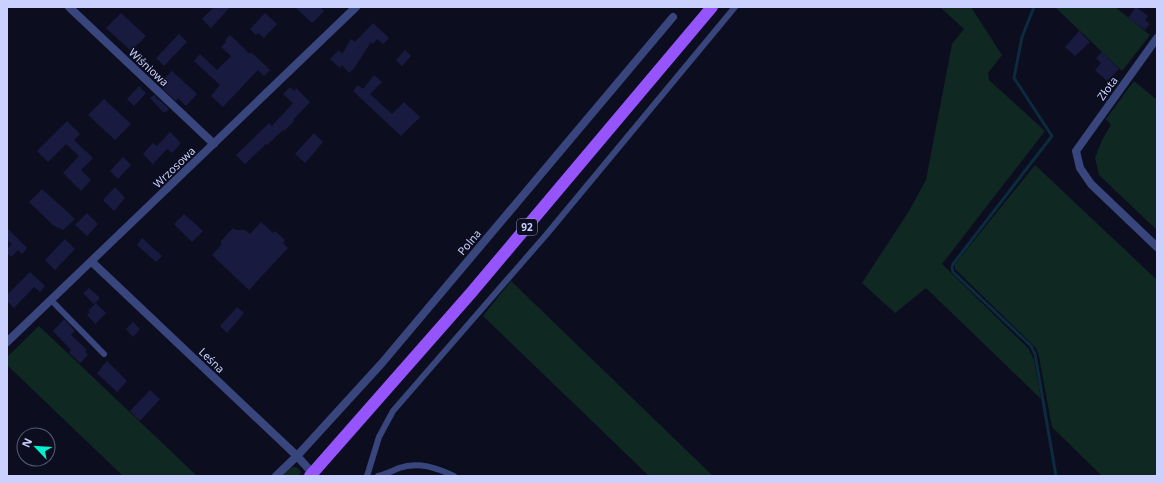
<svg xmlns="http://www.w3.org/2000/svg" width="1164" height="483" font-family="'Noto Sans',sans-serif">
	<style>
		.green { fill: #102822 }
		.lines { fill: none; stroke-linecap: round; stroke-linejoin: round }
		.stream { stroke: #0c2b3f; stroke-width: 3 }
		.building { fill: #191a3f }
		.lane { stroke: #38467d; stroke-width: 6 }
		.street { stroke: #38467d; stroke-width: 8 }
		.primary { stroke: #9554fc; stroke-width: 12 }
		.labels { text-anchor: middle; dominant-baseline: central; stroke-width: 3; stroke-linejoin: round; paint-order: stroke }
		.shield { fill: #0c0e1f; stroke: #9296bb; stroke-width: 1 }
		.shield-label { font-size: 10px; font-weight: bold; fill: #cbd1fe }
		.street-label { font-size: 11px; fill: #cbd1fe; stroke: #0c0e1f }
	</style>
	<rect width="100%" height="100%" fill="#0c0e1f"/>
	<!-- green -->
	<path class="green" d="M940,7H971L1002,55L988,73L989,80L1045,131L942,264L1029,349L1034,360L1041,399L926,288L895,313L862,283L909,211L926,180L952,44L964,29Z
		M1055,7H1115L1150,35L1122,71Z
		M1134,81L1157,100V230L1099,175L1095,158L1102,140L1111,125L1106,119Z
		M1035,165L1157,280V476H1102L1052,427L1039,357L1036,348L955,269V264Z
		M511,281L713,476H649L483,316Z
		M39,326L197,476H123L7,365V357Z
		M294,467L298,468L301,472L298,476H282L291,468Z"/>
	<g class="lines">
		<!-- stream -->
		<path class="stream" d="M1034,7L1022,37L1014,78L1052,136L953,264L952,268L953,272L1031,346L1035,354L1056,476"/>
	</g>
	<!-- building -->
	<path class="building" d="M214,7H230L211,28L202,19Z
		M295,7H320L324,11L312,23Z
		M1136,7L1148,16L1145,20L1150,24L1145,30L1128,18Z
		M121,13L146,36L131,51L106,28Z
		M265,13L277,24L264,38L258,33L256,35L250,29Z
		M373,23L389,38L383,44L377,39L373,44L371,42L355,67L349,73L342,65L340,68L330,59L339,50L342,54L351,39L355,42Z
		M1079,31L1090,42L1075,56L1065,47Z
		M179,34L187,42L164,66L156,58Z
		M230,35L250,54L251,52L270,70L264,76L258,70L223,107L211,96L220,85L194,61L200,54L217,70L231,56L221,47L226,42L225,40Z
		M405,50L411,56L402,66L396,60Z
		M1102,52L1119,69L1107,81L1095,70L1101,63L1096,58Z
		M172,71L197,94L186,106L178,98L176,101L162,88L165,86L161,82Z
		M374,75L382,82L370,94L392,114L404,102L420,117L401,136L353,91L358,85L363,89Z
		M139,86L146,93L134,106L127,99Z
		M290,87L294,91L296,88L310,102L293,120L294,121L284,131L283,130L267,145L266,144L245,164L236,155L269,123L272,126L293,103L283,94Z
		M154,95L169,109L166,112L165,111L164,113L150,98Z
		M104,99L131,124L115,140L88,115Z
		M67,121L80,134L74,140L93,158L81,170L91,180L81,191L63,173L79,156L66,144L48,162L37,151Z
		M170,132L181,143L172,153L167,149L153,164L143,154L153,143L157,146Z
		M314,133L323,142L305,163L295,154Z
		M123,157L131,165L118,179L110,171Z
		M115,187L125,198L114,211L103,200Z
		M42,189L75,219L63,230L54,226L29,202Z
		M87,213L98,224L87,236L75,225Z
		M184,214L203,231L192,242L174,224Z
		M261,222L273,233L275,231L285,240L283,243L288,248L249,290L212,255L221,245V241L233,228L236,230H245L250,234Z
		M7,228L27,248L22,254L18,250L11,257L7,253V249L12,244L7,240Z
		M142,238L162,256L156,262L137,245Z
		M65,239L75,249L55,270L45,260Z
		M30,272L45,286L40,292L34,287L14,308L7,301V295Z
		M89,288L100,298L94,304L83,293Z
		M96,303L106,313L95,324L87,315L90,312L88,311Z
		M237,307L244,313L227,333L220,326Z
		M64,319L75,331L71,335L87,350L85,352L88,355L80,363L69,353L71,350L53,331Z
		M133,322L140,329L133,337L126,329Z
		M107,361L127,381L117,392L97,373Z
		M150,390L160,399L140,421L130,411Z"/>
	<g class="lines">
		<!-- lane -->
		<path class="lane" d="M51,300L104,354
			M367,476L379,437L393,411L546,235L735,7
			M378,476C386,474 392,471 399,468C418,461 437,468 454,476"/>
		<!-- street -->
		<path class="street" d="M69,7L214,144
			M1157,38L1076,151L1080,168L1091,184L1157,247
			M92,262L297,456L315,476
			M7,342L356,7
			M276,476L297,456L382,363L673,17"/>
		<!-- primary -->
		<path class="primary" d="M310,476L471,293L712,7"/>
	</g>
	<g class="labels">
		<!-- shield labels -->
		<rect class="shield" x="517" y="219" width="20" height="16" rx="3"/>
		<g class="shield-label">
			<text x="527" y="227">92</text>
		</g>
		<!-- street labels -->
		<g class="street-label">
			<text transform="translate(149 67) rotate(43)">Wiśniowa</text>
			<text transform="translate(1107 88) rotate(-54)">Złota</text>
			<text transform="translate(174 167) rotate(-44)">Wrzosowa</text>
			<text transform="translate(469 242) rotate(-50)">Polna</text>
			<text transform="translate(212 360) rotate(44)">Leśna</text>
		</g>
	</g>
	<!-- border -->
	<rect width="1164" height="483" fill="none" stroke="#cbd1fe" stroke-width="16"/>
	<!-- north arrow -->
	<g transform="translate(36 447) rotate(295)"><circle r="19" fill="#0c0e1f" stroke="#585c78"/>
	<path d="M0-3L7 15L0 10L-7 15Z" fill="#04f1d0"/>
	<text y="-6" font-size="11" font-weight="bold" text-anchor="middle" fill="#cbd1fe">N</text>
	</g>
</svg>
